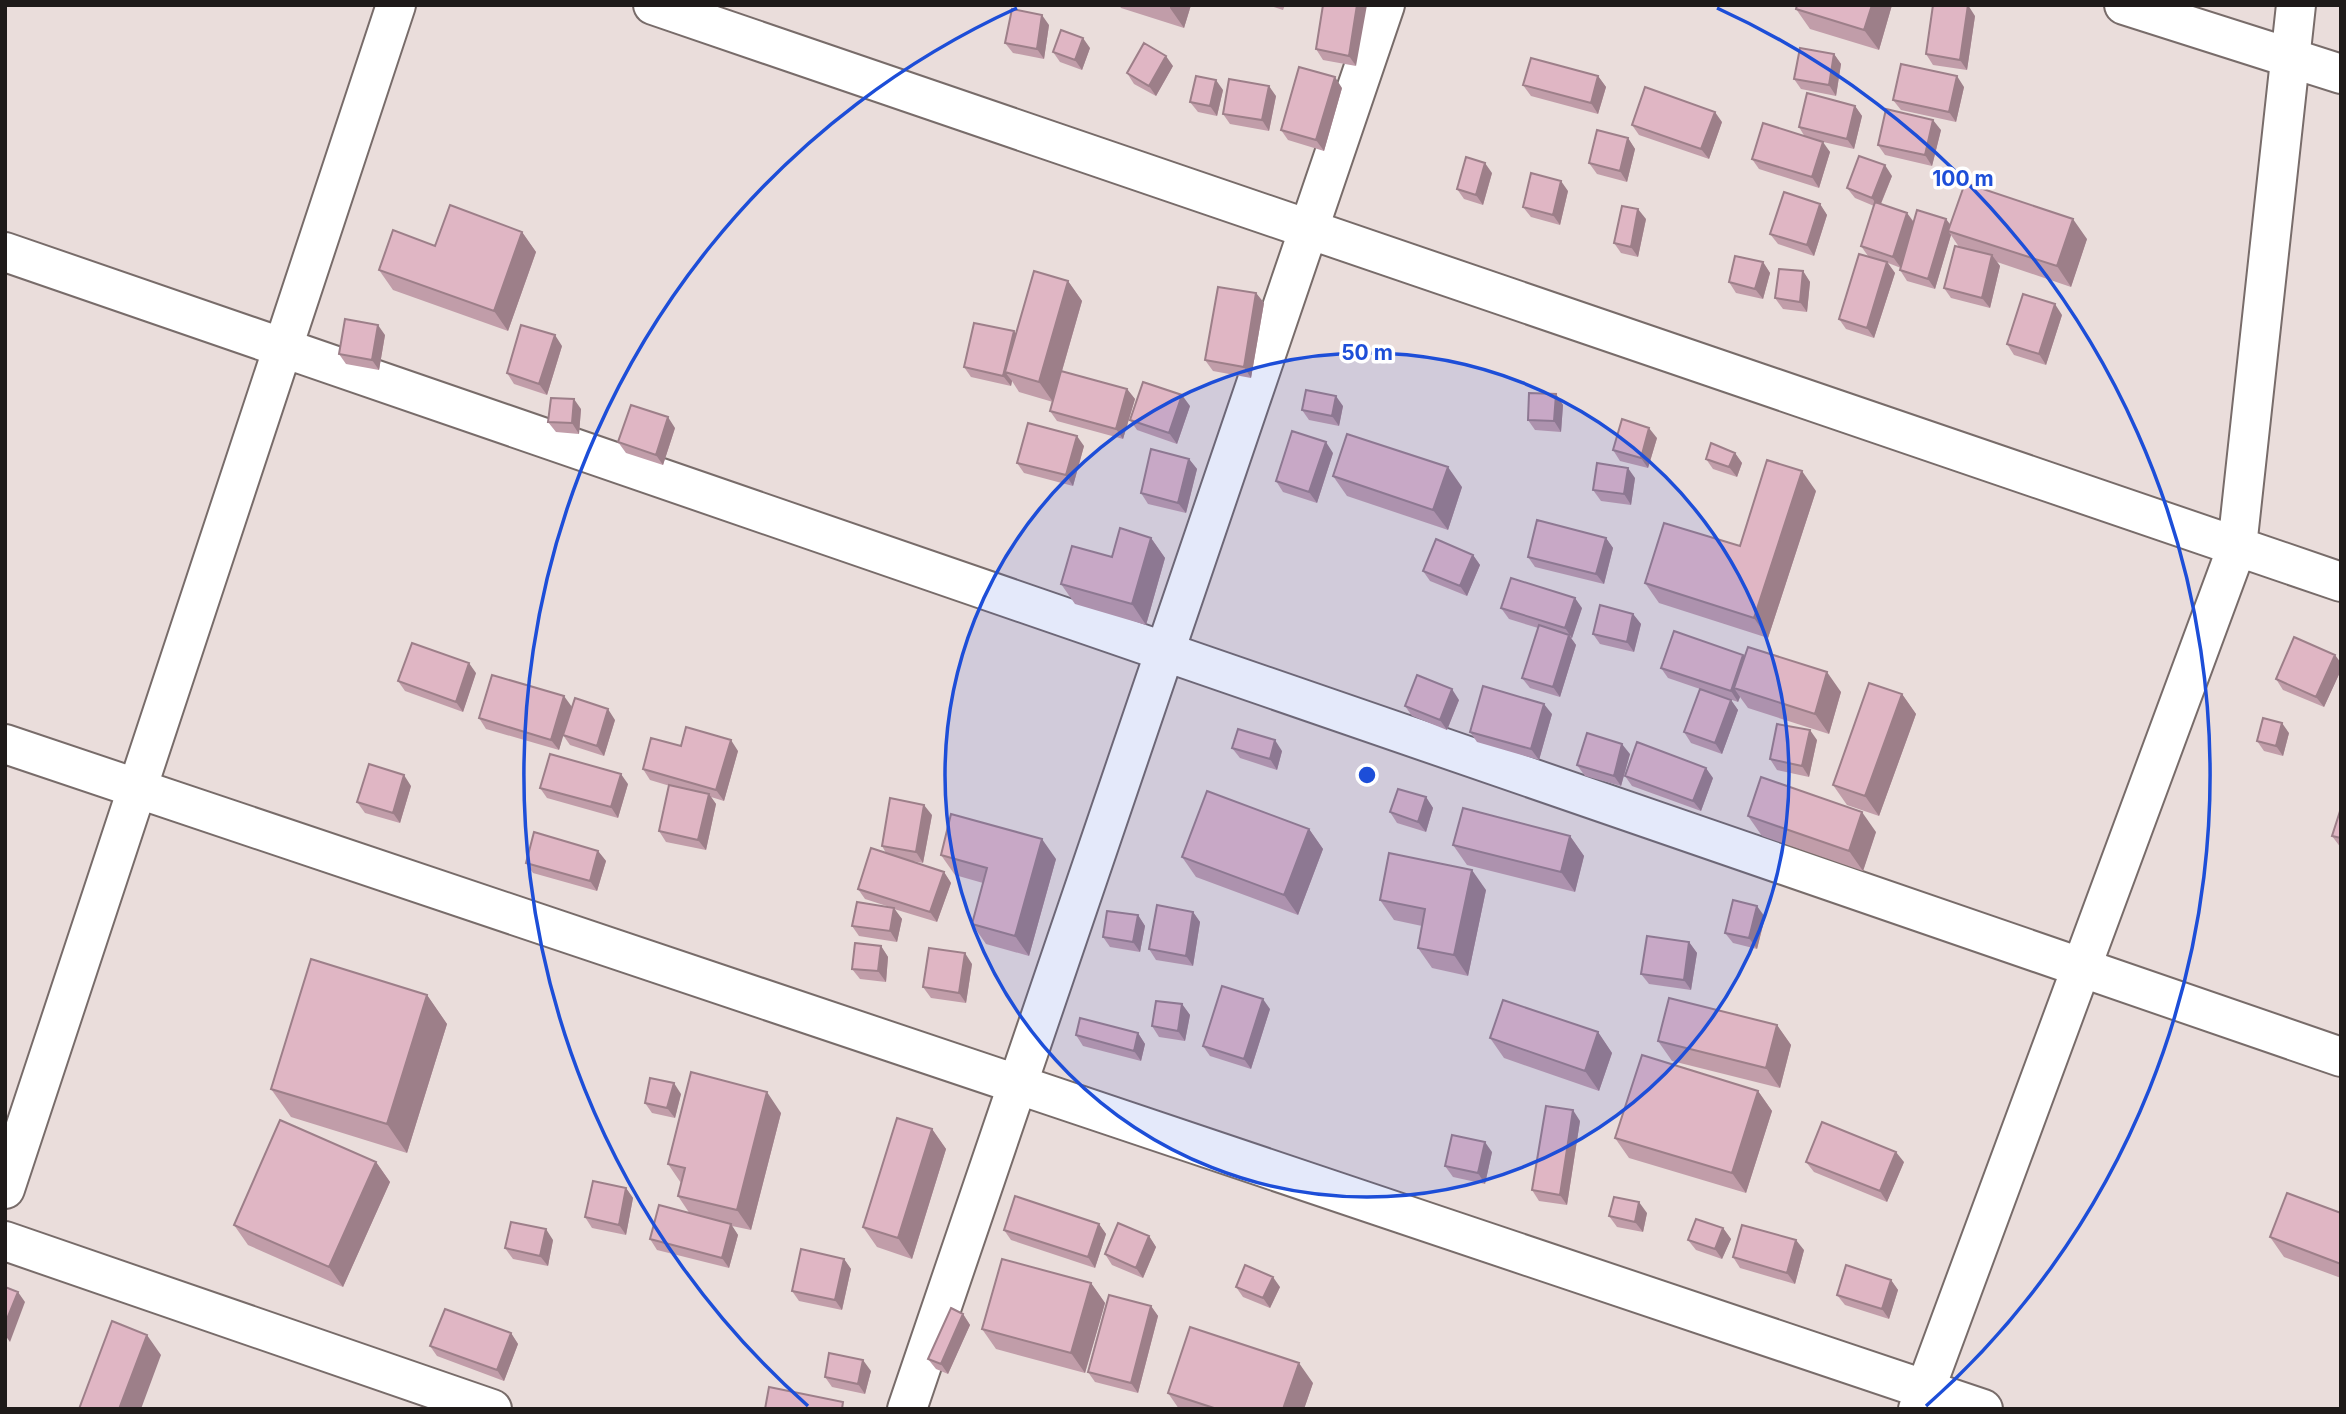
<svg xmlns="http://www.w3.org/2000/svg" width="2346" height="1414" font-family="Inter,sans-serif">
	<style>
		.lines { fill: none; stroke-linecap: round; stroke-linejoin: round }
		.minor-casing { stroke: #786c6a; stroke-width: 42 }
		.minor { stroke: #fff; stroke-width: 38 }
		.wall { fill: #c19da9 }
		.shaded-wall { fill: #9d7f89 }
		.building { fill: #e0b6c4; stroke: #9d7f89; stroke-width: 2 }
		.ring { fill: none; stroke: #1d4ed8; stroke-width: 3.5 }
		.centre { fill: #1d4ed8; stroke: #fff; stroke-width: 3.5 }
		.ring-label { font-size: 21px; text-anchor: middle; font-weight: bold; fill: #1d4ed8; stroke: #fff; stroke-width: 7; stroke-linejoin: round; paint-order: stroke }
	</style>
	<rect width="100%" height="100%" fill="#eadddb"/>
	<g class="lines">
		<!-- minor casing -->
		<g class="minor-casing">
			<path id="minor" d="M653,5L2341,582
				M2124,5L2341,74
				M5,252L2341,1057
				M5,744L1983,1409
				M5,1189L396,5
				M5,1241L492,1409
				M907,1409L1385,5
				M1918,1409L2237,547L2296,5"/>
		</g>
		<!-- minor -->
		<use href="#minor" class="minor"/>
	</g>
	<!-- wall -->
	<path class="wall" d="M1119,5H1191L1184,28L1121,8Z
		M1268,5H1285L1283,10Z
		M1323,5L1356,66L1323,60L1316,49Z
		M1797,5H1892L1879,50L1810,29L1796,9Z
		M1975,16L1967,70L1933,65L1926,54Z
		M1049,25L1044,59L1013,53L1005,43Z
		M1090,48L1082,70L1060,62L1053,52Z
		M1834,54L1841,64L1836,96L1801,89L1794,79Z
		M1173,66L1156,96L1134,84L1127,73Z
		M1598,76L1606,87L1598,114L1531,96L1523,85Z
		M1964,87L1956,122L1901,110L1893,100Z
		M1342,88L1324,151L1288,140L1281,130Z
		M1223,90L1217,116L1198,112L1190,102Z
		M1276,96L1269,131L1230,124L1223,114Z
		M1855,106L1862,116L1854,149L1819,141L1830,152L1819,188L1759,169L1752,159L1805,137L1799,127Z
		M1722,122L1709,159L1639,135L1632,125Z
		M1941,130L1932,166L1885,155L1878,145Z
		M1628,138L1635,149L1627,182L1597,174L1589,163Z
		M1492,173L1483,205L1464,199L1457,189Z
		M1892,176L1881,204L1907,213L1914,222L1946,219L1950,224L2087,239L2071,287L1997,262L2000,266L1990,308L1951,298L1944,288L1959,247L1951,235L1935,289L1907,281L1900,270L1901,268L1888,263L1895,273L1874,338L1846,329L1839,319L1868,256L1861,246L1874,206L1855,198L1847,188Z
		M1568,191L1560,225L1531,217L1523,207Z
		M1820,204L1827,215L1814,256L1778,244L1770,234Z
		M1646,219L1638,257L1621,253L1614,243Z
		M522,232L536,252L508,331L393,290L379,270L435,246Z
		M1763,262L1770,273L1763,299L1736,293L1729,282Z
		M1803,271L1810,282L1807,312L1783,309L1775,298Z
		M1068,281L1082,301L1062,371L1127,389L1135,399L1123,439L1057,421L1050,411L1053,402L1019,392L1012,381L1011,386L971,377L964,367L1016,334Z
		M1256,293L1264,303L1251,378L1213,371L1205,360Z
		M2062,315L2046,365L2014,355L2007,344Z
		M385,335L379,370L346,364L339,354Z
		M562,346L547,395L514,384L507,373Z
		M1556,394L1563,405L1561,432L1535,430L1528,420Z
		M1190,406L1177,444L1137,430L1130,420Z
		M1343,406L1339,426L1309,420L1302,410Z
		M581,409L579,434L556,432L548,422Z
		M675,428L663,465L626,453L618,442Z
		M1657,438L1648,468L1620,461L1613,450Z
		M1084,446L1073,486L1024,473L1017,463Z
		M1333,453L1317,503L1283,492L1276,481Z
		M1735,453L1742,463L1737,477L1713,469L1706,459Z
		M1189,459L1197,469L1186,513L1148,504L1141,493Z
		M1333,476L1462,487L1448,530L1347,496Z
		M1635,478L1631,505L1601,501L1593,490Z
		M1816,491L1768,638L1659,603L1645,583L1740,546Z
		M1151,538L1165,558L1146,625L1075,604L1061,584Z
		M1606,538L1613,548L1604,584L1535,567L1528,557Z
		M1473,555L1480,565L1467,596L1430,581L1423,571Z
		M1501,608H1582L1572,638H1571L1576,645L1560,697L1530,688L1522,678L1538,628L1509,619Z
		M1633,614L1641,624L1634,652L1600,644L1593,634Z
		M1743,655L1744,656L1841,692L1829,734L1748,708L1740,697L1738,702L1668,678L1661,668Z
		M2341,663V670L2324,707L2283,690L2276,679Z
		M476,673L463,712L405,691L398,681Z
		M1902,694L1916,714L1879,816L1847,805L1833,785Z
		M1459,700L1447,730L1412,716L1405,706Z
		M1731,700L1738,710L1722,754L1691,743L1684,732Z
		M572,707L566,726L615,720L604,756L570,745L563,735L559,750L486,729L479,718Z
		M1552,714L1539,760L1477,742L1470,732Z
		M2289,733L2283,756L2264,751L2257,741Z
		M1817,740L1809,777L1777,770L1770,759Z
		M681,746L738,751L724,801L711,797L716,804L706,850L666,842L659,831L670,786L650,780L643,769Z
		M1232,748L1282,751L1277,770L1240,758Z
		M1630,754L1621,786L1585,776L1577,765Z
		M1625,776L1713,778L1701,811L1632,786Z
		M628,784L618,818L547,798L540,788Z
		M411,786L400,823L365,813L357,802Z
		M1426,797L1433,808L1426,832L1397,823L1390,812Z
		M2341,808V848L2332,836Z
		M932,815L923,863L907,860L944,872L951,883L937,922L894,909L902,919L897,942L859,936L852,926L893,908L865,899L858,889L886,853L882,846Z
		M1748,816L1876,832L1863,871L1762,836Z
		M1309,829L1323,849L1298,915L1196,877L1182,857Z
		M1570,836L1584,856L1575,892L1467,865L1453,845Z
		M598,851L606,861L597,891L533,873L526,863Z
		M941,855L1056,859L1029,956L986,944L972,924L983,883L955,875Z
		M1486,890L1468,976L1432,968L1418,948L1422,926L1394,920L1380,900Z
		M1193,912L1200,922L1193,966L1156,960L1149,949Z
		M1138,915L1145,926L1140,952L1110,947L1103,937Z
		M1765,917L1757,949L1733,943L1725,933Z
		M1689,942L1697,953L1691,990L1649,984L1641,974Z
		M881,946L888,957L886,982L860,979L852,969Z
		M972,964L966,1003L931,998L923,987Z
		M427,995L447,1024L407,1153L291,1117L271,1089Z
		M1182,1004L1190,1015L1185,1041L1159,1037L1152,1026Z
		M1270,1009L1251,1069L1210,1056L1203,1046Z
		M1777,1025L1791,1045L1780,1088L1672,1061L1658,1041Z
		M1598,1032L1612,1053L1599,1091L1504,1058L1490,1038Z
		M1138,1033L1145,1044L1141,1061L1083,1046L1076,1035Z
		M1758,1091L1772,1111L1746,1193L1629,1158L1615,1138Z
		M681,1094L675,1118L652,1113L645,1103Z
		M781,1113L751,1230L732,1226L738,1235L729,1268L657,1250L650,1239L690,1214L678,1196L681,1183L668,1164Z
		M1580,1121L1567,1205L1539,1201L1532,1190Z
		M932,1129L946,1149L912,1259L877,1247L863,1227Z
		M1492,1152L1485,1184L1453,1177L1445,1166Z
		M376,1162L390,1182L343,1287L248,1245L234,1225Z
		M1806,1162H1904L1887,1202L1814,1172Z
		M626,1188L633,1198L626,1235L592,1228L585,1217Z
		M1647,1213L1643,1232L1617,1227L1609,1216Z
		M2341,1213V1278L2284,1257L2270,1237Z
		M1099,1224L1106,1234L1095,1268L1011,1240L1004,1230Z
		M1723,1228L1731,1239L1722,1259L1696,1250L1688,1240Z
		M1149,1236L1156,1247L1143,1278L1112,1265L1105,1254Z
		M553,1240L548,1266L513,1259L505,1248Z
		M1804,1250L1795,1284L1740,1268L1733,1257Z
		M844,1259L851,1269L842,1310L799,1301L792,1291Z
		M1891,1280L1898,1290L1889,1319L1845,1305L1837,1295Z
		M1091,1283L1105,1303L1085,1373L996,1349L982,1329Z
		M1236,1287H1280L1270,1308L1243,1297Z
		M1151,1306L1158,1316L1138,1393L1095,1382L1088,1372Z
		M963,1314L970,1325L948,1374L936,1369L928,1359Z
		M511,1333L518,1344L504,1381L437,1356L430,1346Z
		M871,1371L865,1394L832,1387L825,1377Z
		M1313,1383L1304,1409H1179L1168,1393Z"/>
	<!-- shaded-wall -->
	<path class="shaded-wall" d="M1170,5H1191L1184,28L1170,8Z
		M1357,5H1367L1356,66L1349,56Z
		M1872,5H1892L1879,50L1864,30Z
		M1968,5L1975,16L1967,70L1960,60Z
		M1042,15L1049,25L1044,59L1037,49Z
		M1083,38L1090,48L1082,70L1075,60Z
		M1834,54L1841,64L1836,96L1829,85Z
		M1166,56L1173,66L1156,96L1149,86Z
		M1598,76L1606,87L1598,114L1591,103Z
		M1957,76L1964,87L1956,122L1949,112Z
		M1335,77L1342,88L1324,151L1316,140Z
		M1216,80L1223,90L1217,116L1210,106Z
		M1269,86L1276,96L1269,131L1262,120Z
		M1855,106L1862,116L1854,149L1847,139Z
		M1715,112L1722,122L1709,159L1701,149Z
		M1933,120L1941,130L1932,166L1925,155Z
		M1628,138L1635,149L1627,182L1620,171Z
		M1823,142L1830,152L1819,188L1812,177Z
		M1485,163L1492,173L1483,205L1476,195Z
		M1885,165L1892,176L1879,208L1872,198Z
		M1561,181L1568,191L1560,225L1553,215Z
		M1820,204L1827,215L1814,256L1807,245Z
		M1638,209L1646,219L1638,257L1631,247Z
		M1907,213L1914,223L1901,268L1893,257Z
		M1946,219L1953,229L1948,231L1951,235L1935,289L1928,279Z
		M2073,219L2087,239L2071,287L2057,266Z
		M522,232L536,252L508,331L494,311Z
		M1992,255L2000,266L1990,308L1982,298Z
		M1763,262L1770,273L1763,299L1755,289Z
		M1887,262L1895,273L1874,338L1867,328Z
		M1803,271L1810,282L1807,312L1800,302Z
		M1068,281L1082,301L1053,402L1039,382Z
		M1256,293L1264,303L1251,378L1244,367Z
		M2055,304L2062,315L2046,365L2039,354Z
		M378,325L385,335L379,370L372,360Z
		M1014,331L1021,341L1005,372L1012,381L1011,386L1003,376Z
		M555,335L562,346L547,395L539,384Z
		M1127,389L1135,399L1123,439L1116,429Z
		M1556,394L1563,405L1561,432L1554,421Z
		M1182,395L1190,406L1177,444L1169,433Z
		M1336,396L1343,406L1339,426L1332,416Z
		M574,399L581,409L579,434L572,423Z
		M668,417L675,428L663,465L656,455Z
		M1649,428L1657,438L1648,468L1641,458Z
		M1077,436L1084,446L1073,486L1066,475Z
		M1326,442L1333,453L1317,503L1309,492Z
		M1735,453L1742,463L1737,477L1729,467Z
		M1189,459L1197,469L1186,513L1178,503Z
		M1448,467L1462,487L1448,530L1433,510Z
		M1628,468L1635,478L1631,505L1624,494Z
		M1802,471L1816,491L1768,638L1754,618Z
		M1151,538L1165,558L1146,625L1132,604Z
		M1606,538L1613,548L1604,584L1596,574Z
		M1473,555L1480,565L1467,596L1460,586Z
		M1575,598L1582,608L1572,638L1565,628Z
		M1633,614L1641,624L1634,652L1627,642Z
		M1569,635L1576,645L1560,697L1553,687Z
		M1743,655L1751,666L1734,688L1740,697L1738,702L1731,691Z
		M2335,655L2341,663V670L2324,707L2316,697Z
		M469,663L476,673L463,712L456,702Z
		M1827,672L1841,692L1829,734L1815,714Z
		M1452,689L1459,700L1447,730L1440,720Z
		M1902,694L1916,714L1879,816L1865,796Z
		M564,696L572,707L559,750L551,740Z
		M1731,700L1738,710L1722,754L1715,743Z
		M1544,704L1552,714L1539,760L1531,749Z
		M608,709L615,720L604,756L597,746Z
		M2282,723L2289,733L2283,756L2276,746Z
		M1810,730L1817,740L1809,777L1802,766Z
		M731,740L738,751L724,801L716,790Z
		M1275,740L1282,751L1277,770L1270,759Z
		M1622,744L1630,754L1621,786L1614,776Z
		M1706,768L1713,778L1701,811L1693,801Z
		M621,774L628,784L618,818L611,807Z
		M404,775L411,786L400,823L393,813Z
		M709,794L716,804L706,850L698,840Z
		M1426,797L1433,808L1426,832L1418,822Z
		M924,805L932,815L923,863L916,852Z
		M1862,812L1876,832L1863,871L1849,851Z
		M1309,829L1323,849L1298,915L1284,895Z
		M1570,836L1584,856L1575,892L1561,872Z
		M1042,839L1056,859L1029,956L1015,936Z
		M598,851L606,861L597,891L590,881Z
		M1472,870L1486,890L1468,976L1454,955Z
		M944,872L951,883L937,922L930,912Z
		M1757,906L1765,917L1757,949L1749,938Z
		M894,908L902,919L897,942L890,931Z
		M1193,912L1200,922L1193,966L1186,956Z
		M1138,915L1145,926L1140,952L1133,942Z
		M1689,942L1697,953L1691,990L1684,980Z
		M881,946L888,957L886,982L878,971Z
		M965,953L972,964L966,1003L959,993Z
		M427,995L447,1024L407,1153L387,1124Z
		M1263,999L1270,1009L1251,1069L1244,1059Z
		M1182,1004L1190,1015L1185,1041L1178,1031Z
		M1777,1025L1791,1045L1780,1088L1766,1068Z
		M1598,1032L1612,1053L1599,1091L1585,1071Z
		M1138,1033L1145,1044L1141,1061L1134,1051Z
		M674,1083L681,1094L675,1118L667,1108Z
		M1758,1091L1772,1111L1746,1193L1732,1173Z
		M767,1092L781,1113L751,1230L737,1210Z
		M1573,1110L1580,1121L1567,1205L1560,1195Z
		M932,1129L946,1149L912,1259L898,1238Z
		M1485,1142L1492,1152L1485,1184L1478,1173Z
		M1896,1152L1904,1162L1887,1202L1880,1191Z
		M376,1162L390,1182L343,1287L329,1267Z
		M626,1188L633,1198L626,1235L619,1225Z
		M1639,1202L1647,1213L1643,1232L1635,1222Z
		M731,1224L738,1235L729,1268L722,1258Z
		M1099,1224L1106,1234L1095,1268L1088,1257Z
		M1723,1228L1731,1239L1722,1259L1715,1249Z
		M546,1229L553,1240L548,1266L540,1256Z
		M1149,1236L1156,1247L1143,1278L1136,1268Z
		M1796,1240L1804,1250L1795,1284L1787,1273Z
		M844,1259L851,1269L842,1310L835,1300Z
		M1273,1277L1280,1287L1270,1308L1263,1298Z
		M1891,1280L1898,1290L1889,1319L1882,1309Z
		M1091,1283L1105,1303L1085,1373L1071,1353Z
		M18,1292L25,1302L10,1342L5,1335V1324Z
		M1151,1306L1158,1316L1138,1393L1131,1383Z
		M963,1314L970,1325L948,1374L941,1364Z
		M511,1333L518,1344L504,1381L497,1370Z
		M147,1335L161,1355L141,1409H119Z
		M863,1360L871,1371L865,1394L858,1384Z
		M1299,1363L1313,1383L1304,1409H1283Z"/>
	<!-- building -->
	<path class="building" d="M1323,5H1357L1349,56L1316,49Z
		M1797,5H1872L1864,30L1796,9Z
		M1933,5H1968L1960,60L1926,54Z
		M1012,9L1042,15L1037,49L1005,43Z
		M1061,30L1083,38L1075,60L1053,52Z
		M1144,43L1166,56L1149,86L1127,73Z
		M1800,48L1834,54L1829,85L1794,79Z
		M1531,58L1598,76L1591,103L1523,85Z
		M1901,64L1957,76L1949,112L1893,100Z
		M1299,67L1335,77L1316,140L1281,130Z
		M1196,76L1216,80L1210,106L1190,102Z
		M1229,79L1269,86L1262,120L1223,114Z
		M1645,87L1715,112L1701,149L1632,125Z
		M1807,93L1855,106L1847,139L1799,127Z
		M1886,109L1933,120L1925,155L1878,145Z
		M1763,123L1823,142L1812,177L1752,159Z
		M1597,130L1628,138L1620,171L1589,163Z
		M1859,156L1885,165L1872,198L1847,188Z
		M1466,157L1485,163L1476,195L1457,189Z
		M1531,173L1561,181L1553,215L1523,207Z
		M1965,183L2073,219L2057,266L1948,231Z
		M1784,192L1820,204L1807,245L1770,234Z
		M1875,202L1907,213L1893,257L1861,246Z
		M450,205L522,232L494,311L379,270L393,230L435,246Z
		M1622,206L1638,209L1631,247L1614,243Z
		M1917,210L1946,219L1928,279L1900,270Z
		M1955,246L1992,255L1982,298L1944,288Z
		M1859,254L1887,262L1867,328L1839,319Z
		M1735,256L1763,262L1755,289L1729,282Z
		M1779,269L1803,271L1800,302L1775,298Z
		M1034,271L1068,281L1039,382L1005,372Z
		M1218,287L1256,293L1244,367L1205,360Z
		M2023,294L2055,304L2039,354L2007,344Z
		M345,319L378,325L372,360L339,354Z
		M974,323L1014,331L1003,376L964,367Z
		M521,325L555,335L539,384L507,373Z
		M1061,371L1127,389L1116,429L1050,411Z
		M1143,382L1182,395L1169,433L1130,420Z
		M1306,390L1336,396L1332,416L1302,410Z
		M1529,393L1556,394L1554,421L1528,420Z
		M551,398L574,399L572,423L548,422Z
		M631,405L668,417L656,455L618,442Z
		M1622,419L1649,428L1641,458L1613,450Z
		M1028,423L1077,436L1066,475L1017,463Z
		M1292,431L1326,442L1309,492L1276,481Z
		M1347,434L1448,467L1433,510L1333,476Z
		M1711,443L1735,453L1729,467L1706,459Z
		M1151,449L1189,459L1178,503L1141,493Z
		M1767,460L1802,471L1754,618L1645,583L1664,523L1740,546Z
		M1597,463L1628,468L1624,494L1593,490Z
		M1537,520L1606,538L1596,574L1528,557Z
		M1120,528L1151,538L1132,604L1061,584L1072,546L1112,557Z
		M1436,539L1473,555L1460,586L1423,571Z
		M1511,578L1575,598L1565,628L1501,608Z
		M1600,605L1633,614L1627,642L1593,634Z
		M1539,625L1569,635L1553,687L1522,678Z
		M1674,631L1743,655L1731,691L1661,668Z
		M2294,637L2335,655L2316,697L2276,679Z
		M412,643L469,663L456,702L398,681Z
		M1748,647L1827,672L1815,714L1734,688Z
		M492,675L564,696L551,740L479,718Z
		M1417,675L1452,689L1440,720L1405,706Z
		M1869,683L1902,694L1865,796L1833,785Z
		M1483,686L1544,704L1531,749L1470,732Z
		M1700,689L1731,700L1715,743L1684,732Z
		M575,698L608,709L597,746L563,735Z
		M2263,718L2282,723L2276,746L2257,741Z
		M1777,724L1810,730L1802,766L1770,759Z
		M686,727L731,740L716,790L643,769L651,738L681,746Z
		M1238,729L1275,740L1270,759L1232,748Z
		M1587,733L1622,744L1614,776L1577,765Z
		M1637,742L1706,768L1693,801L1625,776Z
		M550,754L621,774L611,807L540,788Z
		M369,764L404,775L393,813L357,802Z
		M1761,777L1862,812L1849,851L1748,816Z
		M669,785L709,794L698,840L659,831Z
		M1398,789L1426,797L1418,822L1390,812Z
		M1207,791L1309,829L1284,895L1182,857Z
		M890,798L924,805L916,852L882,846Z
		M1463,808L1570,836L1561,872L1453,845Z
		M2341,808V838L2332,836Z
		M951,814L1042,839L1015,936L972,924L987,868L941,855Z
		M534,832L598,851L590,881L526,863Z
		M871,848L944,872L930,912L858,889Z
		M1389,853L1472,870L1454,955L1418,948L1425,909L1380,900Z
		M1733,900L1757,906L1749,938L1725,933Z
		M857,902L894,908L890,931L852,926Z
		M1157,905L1193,912L1186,956L1149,949Z
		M1107,911L1138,915L1133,942L1103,937Z
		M1647,936L1689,942L1684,980L1641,974Z
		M855,943L881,946L878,971L852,969Z
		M929,948L965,953L959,993L923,987Z
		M311,959L427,995L387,1124L271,1089Z
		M1222,986L1263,999L1244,1059L1203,1046Z
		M1669,998L1777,1025L1766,1068L1658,1041Z
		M1503,1000L1598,1032L1585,1071L1490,1038Z
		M1156,1001L1182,1004L1178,1031L1152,1026Z
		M1080,1018L1138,1033L1134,1051L1076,1035Z
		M1642,1055L1758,1091L1732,1173L1615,1138Z
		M691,1072L767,1092L737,1210L678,1196L685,1168L668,1164Z
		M650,1078L674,1083L667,1108L645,1103Z
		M1546,1106L1573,1110L1560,1195L1532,1190Z
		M897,1118L932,1129L898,1238L863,1227Z
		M280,1120L376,1162L329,1267L234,1225Z
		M1822,1122L1896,1152L1880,1191L1806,1162Z
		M1452,1135L1485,1142L1478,1173L1445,1166Z
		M593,1181L626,1188L619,1225L585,1217Z
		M2287,1193L2341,1213V1264L2270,1237Z
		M1015,1196L1099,1224L1088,1257L1004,1230Z
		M1614,1197L1639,1202L1635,1222L1609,1216Z
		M659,1205L731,1224L722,1258L650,1239Z
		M1696,1219L1723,1228L1715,1249L1688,1240Z
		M511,1222L546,1229L540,1256L505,1248Z
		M1118,1223L1149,1236L1136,1268L1105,1254Z
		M1742,1225L1796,1240L1787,1273L1733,1257Z
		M801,1249L844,1259L835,1300L792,1291Z
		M1002,1259L1091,1283L1071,1353L982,1329Z
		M1245,1265L1273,1277L1263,1298L1236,1287Z
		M1846,1265L1891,1280L1882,1309L1837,1295Z
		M5,1287L18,1292L5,1324Z
		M1109,1295L1151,1306L1131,1383L1088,1372Z
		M951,1308L963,1314L941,1364L928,1359Z
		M445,1309L511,1333L497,1370L430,1346Z
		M112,1321L147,1335L119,1409H79Z
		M1190,1327L1299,1363L1283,1409H1217L1168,1393Z
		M829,1353L863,1360L858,1384L825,1377Z
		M769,1387L843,1402L842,1409H765Z"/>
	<!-- distance rings -->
	<circle cx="1367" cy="775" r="422" fill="#1d4ed8" fill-opacity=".12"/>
	<g class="ring">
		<circle cx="1367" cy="775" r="422"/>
		<path d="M808 1406A843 843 0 0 1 1017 8M1717 8A843 843 0 0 1 1926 1406"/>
	</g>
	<circle cx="1367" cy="775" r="10" class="centre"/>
	<g class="ring-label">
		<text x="1963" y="186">100 m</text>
		<text x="1367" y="360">50 m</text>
	</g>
	<!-- border -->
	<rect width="2346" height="1414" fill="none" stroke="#1e1a19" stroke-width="14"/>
</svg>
